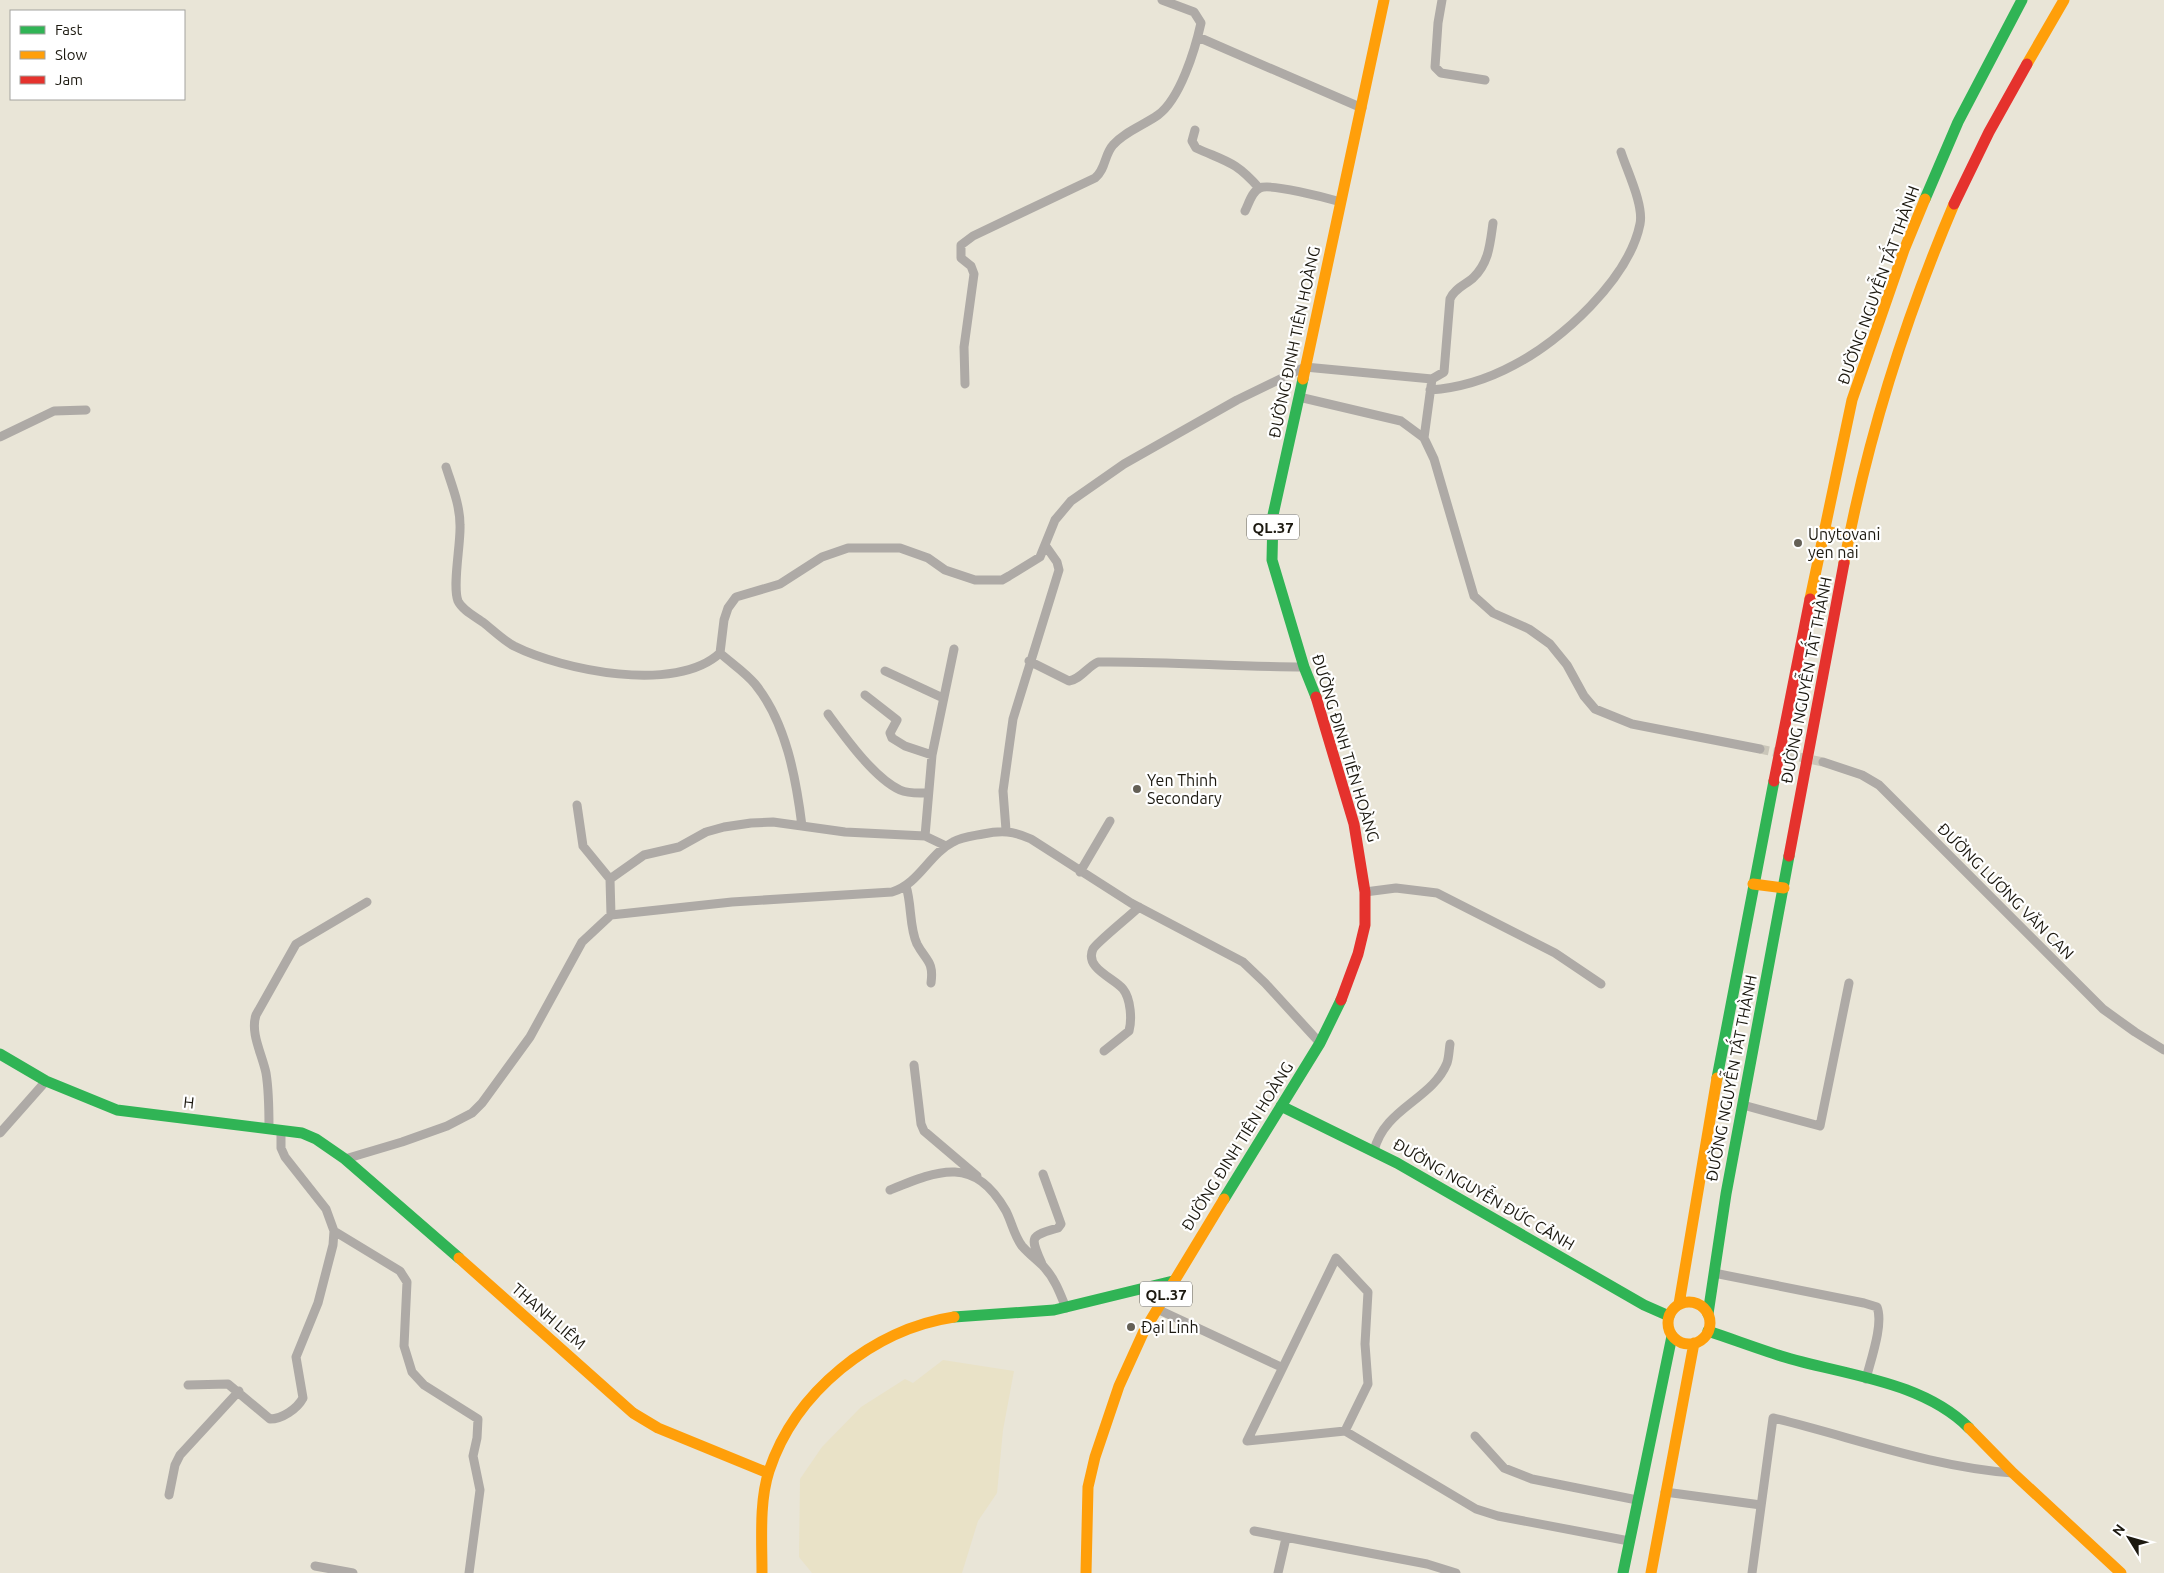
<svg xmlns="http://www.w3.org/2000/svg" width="2164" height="1573" font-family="Ubuntu,sans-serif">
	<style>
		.sand { fill: #e9e2c7 }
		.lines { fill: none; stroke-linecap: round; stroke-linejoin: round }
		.street-tunnel { stroke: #cac6b9; stroke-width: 9; stroke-dasharray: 9 4.5; stroke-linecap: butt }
		.street { stroke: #aeaaa6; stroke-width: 9 }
		.fast { stroke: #30b455; stroke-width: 11 }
		.slow { stroke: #ff9f0a; stroke-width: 11 }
		.jam { stroke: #e5322d; stroke-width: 11 }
		.poi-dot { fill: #646056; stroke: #fff; stroke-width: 2 }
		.labels { text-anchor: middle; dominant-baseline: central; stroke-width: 4.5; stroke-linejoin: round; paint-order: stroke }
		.shield { fill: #fff; stroke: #605e58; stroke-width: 1 }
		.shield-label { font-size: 15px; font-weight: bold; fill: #1c1910 }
		.street-label { font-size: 16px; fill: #1c1910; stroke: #fff }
		.poi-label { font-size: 16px; fill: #1c1910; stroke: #fff; text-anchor: start }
	</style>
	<rect width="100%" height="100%" fill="#e9e5d7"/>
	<!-- sand -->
	<path class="sand" d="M943,1360L1014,1371L1003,1430L997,1493L978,1521L962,1573H812L799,1557L800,1479L822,1447L861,1407L905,1379L913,1383Z"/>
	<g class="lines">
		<!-- street-tunnel -->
		<path class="street-tunnel" d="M1760,749L1823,762"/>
		<!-- street -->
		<path class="street" d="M1442,0L1438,23L1435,67L1441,73L1485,80
			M1198,37L1362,108
			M1195,130L1192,141L1196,148C1227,162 1235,161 1259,188
			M1245,211C1249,203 1252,191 1260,188C1270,183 1327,198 1341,202
			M965,384L964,347L974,274L971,266L961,258V245L973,236L1095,178C1106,169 1104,155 1113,145C1124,132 1144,125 1158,115C1180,99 1195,50 1201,23L1194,12L1162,0
			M1430,390C1459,388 1488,379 1514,365C1561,341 1629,279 1640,224C1644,205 1627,171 1621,152
			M1299,397L1401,421L1424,438L1434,459L1474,596L1493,613L1529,629L1550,644L1567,665L1584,696L1595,709L1632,724L1760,749
			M0,437L54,411L86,410
			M1424,438L1432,379L1444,372L1450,299C1454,289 1465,285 1473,278C1489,263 1490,244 1493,223
			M446,467C452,486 460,505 460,525C461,543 452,586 458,601C462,610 476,617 484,623C493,630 503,640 514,646C562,670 676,694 720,653L724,620L728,608L736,597L780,584L822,557L848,548H900L928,558L945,570L975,580H1002L1009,576L1040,557L1055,520L1071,501L1124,464L1237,400L1305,367L1432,379
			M720,653C731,663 745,672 755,684C786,722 796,778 802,826
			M1029,661L1069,681C1081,679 1087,667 1098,662C1167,661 1235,667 1304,667
			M885,671L943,698
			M865,695L897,720L890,733L892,738L905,746L932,755
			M828,714C845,737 874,778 900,790C909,794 918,793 927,793
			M1823,762L1862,775L1879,785L2103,1009L2135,1032L2164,1050
			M577,805L583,846L610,879L611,915
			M1006,830L1003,791L1013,719L1059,570L1057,562L1045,545
			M925,836L932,755L954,649
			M1080,872L1110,821
			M610,879L644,855L679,847L706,832L724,827L751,823L773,822L845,832L925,836L946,846
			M906,886C912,905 909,927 917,944C926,961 934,961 931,983
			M1365,892L1396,888L1437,893L1555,953L1601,984
			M1104,1051L1129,1031C1132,1020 1131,999 1123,989C1114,978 1084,968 1093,949C1096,943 1131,915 1139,907
			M914,1065L921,1124L924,1131L977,1176
			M1743,1105L1820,1126L1849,983
			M269,1128C269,1110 269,1091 266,1073C262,1054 250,1033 256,1015L296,944L367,902
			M0,1133L46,1081
			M1374,1151C1384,1108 1432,1100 1447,1063C1449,1057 1449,1050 1450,1044
			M345,1159L402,1142L447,1126L472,1113L482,1103L530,1037L582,942L611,915L732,902L892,892C919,884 929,854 953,842C962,837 973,836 983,834C1002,830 1013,831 1031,839L1131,903L1243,962L1265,983L1320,1043
			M890,1190C939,1170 974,1155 1006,1211C1012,1223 1014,1235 1022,1246C1029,1254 1037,1260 1044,1267C1055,1279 1060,1293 1066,1308
			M334,1231L400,1271L407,1282L404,1346L412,1372L424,1385L478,1419L477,1438L473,1456L480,1490L469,1573
			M1042,1264C1030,1237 1029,1236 1058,1228L1061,1224L1043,1174
			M1714,1273L1864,1303L1877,1307C1884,1324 1870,1362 1866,1379
			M1157,1309L1281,1367
			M188,1385L228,1384L270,1419C282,1419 297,1409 303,1398L296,1357L318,1303L333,1245L334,1231L326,1209L285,1157L281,1148V1130
			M1345,1431L1368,1384L1365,1344L1368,1292L1336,1258L1247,1441L1345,1431L1476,1509L1498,1516L1629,1541
			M1475,1436L1504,1468L1532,1479L1637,1500
			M1665,1492L1761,1505
			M169,1495L175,1465L180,1455L239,1391
			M1254,1531L1427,1564L1456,1573
			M315,1566L353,1573
			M1278,1573L1286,1538
			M1752,1573L1773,1418C1852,1437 1931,1467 2013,1473"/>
		<!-- fast -->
		<path class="fast" d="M1925,199L1958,122L2022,0
			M1303,379L1273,515L1272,560L1304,667L1316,697
			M0,1054L46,1081L117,1110L302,1133L316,1139L345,1159L459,1258
			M1717,1078L1774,781
			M1281,1106L1397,1163L1644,1305L1669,1316
			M1224,1199L1320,1043L1341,1000
			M1708,1314L1726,1194L1789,856
			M954,1317L1054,1310L1173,1281
			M1708,1331C1732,1339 1756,1348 1781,1356C1842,1375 1921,1380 1969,1428
			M1623,1573L1672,1336"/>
		<!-- slow -->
		<path class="slow" d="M2027,64L2064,0
			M1303,379L1384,0
			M1823,530L1849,537
			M1844,563C1867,440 1905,319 1954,204
			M1810,599L1852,400L1904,250L1925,199
			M1753,884L1784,888
			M459,1258L633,1413L658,1428L768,1473
			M1668 1323a21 21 0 1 1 42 0a21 21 0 1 1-42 0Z
			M1679,1304L1717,1078
			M1969,1428L2013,1473L2121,1573
			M762,1573C762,1540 759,1502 769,1471C795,1392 873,1329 954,1317
			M1086,1573L1088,1487L1095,1457L1119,1386L1144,1331L1224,1199
			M1651,1573L1694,1343"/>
		<!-- jam -->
		<path class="jam" d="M1954,204L1989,132L2027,64
			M1316,697L1354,824L1365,892V925L1358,954L1341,1000
			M1774,781L1810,599
			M1789,856L1844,563"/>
	</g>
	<!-- markers -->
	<g class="poi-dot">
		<circle cx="1798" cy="543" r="5"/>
		<circle cx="1137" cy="789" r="5"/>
		<circle cx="1131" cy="1327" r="5"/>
	</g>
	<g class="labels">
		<!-- shield labels -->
		<g class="shield">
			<rect x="1247" y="514.5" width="52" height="25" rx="4"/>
			<rect x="1140" y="1281.5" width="52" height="25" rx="4"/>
		</g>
		<g class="shield-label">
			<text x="1273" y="527">QL.37</text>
			<text x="1166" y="1294">QL.37</text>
		</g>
		<!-- street labels -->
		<g class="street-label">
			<text transform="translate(1878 285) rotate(-70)">ĐƯỜNG NGUYỄN TẤT THÀNH</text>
			<text transform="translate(1294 342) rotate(-78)">ĐƯỜNG ĐINH TIÊN HOÀNG</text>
			<text transform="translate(1806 680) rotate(-79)">ĐƯỜNG NGUYỄN TẤT THÀNH</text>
			<text transform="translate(1346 748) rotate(73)">ĐƯỜNG ĐINH TIÊN HOÀNG</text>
			<text transform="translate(2006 891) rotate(45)">ĐƯỜNG LƯƠNG VĂN CAN</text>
			<text transform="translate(1731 1078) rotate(-79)">ĐƯỜNG NGUYỄN TẤT THÀNH</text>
			<text transform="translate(189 1102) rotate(6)">H</text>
			<text transform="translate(1237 1146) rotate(-58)">ĐƯỜNG ĐINH TIÊN HOÀNG</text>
			<text transform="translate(1484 1194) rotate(30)">ĐƯỜNG NGUYỄN ĐỨC CẢNH</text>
			<text transform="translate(549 1316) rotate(41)">THANH LIÊM</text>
		</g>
		<!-- poi labels -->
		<g class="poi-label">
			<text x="1808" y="534">Unytovani<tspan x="1808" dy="18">yen nai</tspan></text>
			<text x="1147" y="780">Yen Thinh<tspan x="1147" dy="18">Secondary</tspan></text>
			<text x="1141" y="1327">Đại Linh</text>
		</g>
	</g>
	<!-- legend -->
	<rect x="10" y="10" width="175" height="90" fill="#ffffff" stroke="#a4a39f"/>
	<rect x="20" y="26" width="25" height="8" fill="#30b455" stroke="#a4a39f"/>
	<text x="55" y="35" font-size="15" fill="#1c1910">Fast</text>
	<rect x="20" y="51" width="25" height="8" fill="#ff9f0a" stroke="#a4a39f"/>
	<text x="55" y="60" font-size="15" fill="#1c1910">Slow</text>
	<rect x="20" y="76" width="25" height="8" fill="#e5322d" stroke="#a4a39f"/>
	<text x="55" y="85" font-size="15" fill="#1c1910">Jam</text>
	<!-- north arrow -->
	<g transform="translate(2129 1538) rotate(307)" stroke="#ffffff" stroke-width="4" paint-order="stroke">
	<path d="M0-4L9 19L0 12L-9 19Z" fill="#1c1910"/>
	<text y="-8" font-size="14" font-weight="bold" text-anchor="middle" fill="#1c1910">N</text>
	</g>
</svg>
